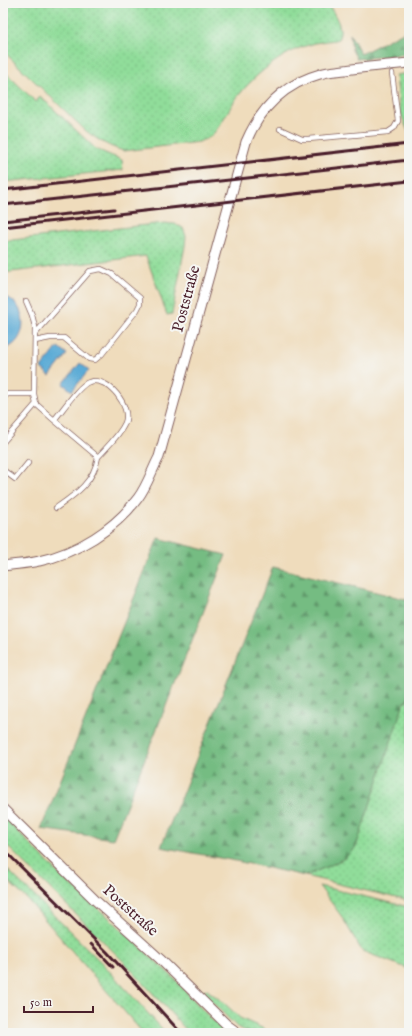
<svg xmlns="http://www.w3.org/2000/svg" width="412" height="1036" font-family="'IM FELL English',serif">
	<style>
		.grass { fill: url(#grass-dots); stroke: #6d7e62 }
		.forest { fill: url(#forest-firs); stroke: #5f6e56 }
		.water { fill: #5cabd6; stroke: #536580 }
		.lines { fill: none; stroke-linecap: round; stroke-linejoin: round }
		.service-casing { stroke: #84615e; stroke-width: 6 }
		.minor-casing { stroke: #84615e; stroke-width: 11 }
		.service { stroke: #fff; stroke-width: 4.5 }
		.minor { stroke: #fff; stroke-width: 9 }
		.rail { stroke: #4a1f2b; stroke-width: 3 }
		.labels { text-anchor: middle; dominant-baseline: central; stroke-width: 4; stroke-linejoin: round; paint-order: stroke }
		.street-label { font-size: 16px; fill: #4a1f2b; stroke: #f6f6f2 }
	</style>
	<defs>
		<pattern id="grass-dots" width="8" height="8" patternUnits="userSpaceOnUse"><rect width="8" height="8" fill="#90dd9a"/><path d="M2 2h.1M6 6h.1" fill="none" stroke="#7ebd85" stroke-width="1.8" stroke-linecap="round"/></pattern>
		<pattern id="forest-firs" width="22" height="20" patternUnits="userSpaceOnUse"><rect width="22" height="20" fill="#74bc82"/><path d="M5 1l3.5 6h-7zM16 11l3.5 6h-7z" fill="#61986b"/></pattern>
	</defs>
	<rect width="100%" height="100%" fill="#f6f6f2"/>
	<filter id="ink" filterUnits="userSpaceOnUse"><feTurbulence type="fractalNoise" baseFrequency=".025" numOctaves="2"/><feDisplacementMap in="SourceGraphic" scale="8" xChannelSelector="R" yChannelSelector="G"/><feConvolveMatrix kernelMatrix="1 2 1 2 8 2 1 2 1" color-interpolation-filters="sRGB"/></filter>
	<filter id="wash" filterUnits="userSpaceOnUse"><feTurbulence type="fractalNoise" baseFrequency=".012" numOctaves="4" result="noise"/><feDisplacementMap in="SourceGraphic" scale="16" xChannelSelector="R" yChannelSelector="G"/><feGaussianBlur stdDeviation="0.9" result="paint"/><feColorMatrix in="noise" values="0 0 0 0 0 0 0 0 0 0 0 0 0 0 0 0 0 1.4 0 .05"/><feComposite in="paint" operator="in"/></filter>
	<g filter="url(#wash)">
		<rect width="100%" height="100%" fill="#efdcbc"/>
		<!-- grass -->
		<path class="grass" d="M3,3H328C333,13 345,28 338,39L336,40C327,41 317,42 309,45C282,52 252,77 236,99C227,111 221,127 210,137C207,139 202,140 199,142L124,151C109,147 98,140 86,131L3,51Z
			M5,72L36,102L40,96L96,149L122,160L123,170L3,182V76Z
			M409,73V134L400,112L396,75Z
			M164,223L175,224L183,228L186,236L185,246L172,314L167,315L146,256L3,273V241Z
			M409,697V901L305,876L331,865L403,705Z
			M3,816L63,878L103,912L176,980L210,1018L228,1033H189L126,964L3,842Z
			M3,865L102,963L166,1033H143L27,899L3,877Z
			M319,886L409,907V969L362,951L342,917Z
			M206,989L223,1002L240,1018L273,1033H250L237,1027L203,993Z"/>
		<!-- forest -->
		<path class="forest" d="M409,29V54L357,59L352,50L350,34L361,54Z
			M158,538L226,555L113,839L41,829Z
			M273,567L409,600V697L403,705L356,847L345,858L331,865L305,876L236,861L161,847Z"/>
		<!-- water -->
		<path class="water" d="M3,296C29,302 30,344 3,349Z
			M58,347L67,354L50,376L41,368Z
			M80,363L89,370L72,391L63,384Z"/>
	</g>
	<g filter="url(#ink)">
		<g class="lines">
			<!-- service casing -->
			<g class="service-casing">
				<path id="service" d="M280,129L302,139H308L388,132L394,128L398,121L392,73
					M35,341L50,338H64L89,359L95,360L102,354L137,310L140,304V298L112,274L101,269L90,271L35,334
					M3,397L8,394H34
					M36,404L54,420C62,411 79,385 89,382C108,375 132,407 125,423C119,436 107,447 98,457L54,420
					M3,442L36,404L34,394L35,327L32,315L26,301
					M3,470L15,479L28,463
					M56,508C76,494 94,482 98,457"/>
			</g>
			<!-- minor casing -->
			<g class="minor-casing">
				<path id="minor" d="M3,566C15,564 28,564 39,561C77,553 115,529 138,498C147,486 152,470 159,457L246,142C260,109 284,84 320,74C328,71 337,71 345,70C366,67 388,65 409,63
					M3,809L95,900L160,959L227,1025L238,1033"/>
			</g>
			<!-- service -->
			<use href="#service" class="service"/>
			<!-- minor -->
			<use href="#minor" class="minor"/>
			<!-- rail -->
			<path class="rail" d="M3,190L409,144
				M3,205L409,160
				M3,221L114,209
				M3,227L409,181
				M3,849L107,952L181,1033
				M91,944L113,967"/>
		</g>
	</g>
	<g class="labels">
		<!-- street labels -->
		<g class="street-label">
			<text transform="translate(187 299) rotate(-75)">Poststraße</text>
			<text transform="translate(130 911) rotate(42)">Poststraße</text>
		</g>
	</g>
	<!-- margin -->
	<rect width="412" height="1036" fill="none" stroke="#f6f6f2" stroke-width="16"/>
	<!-- scale -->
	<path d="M24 1006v6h69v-6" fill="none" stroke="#4a1f2b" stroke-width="2"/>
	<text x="30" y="1006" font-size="12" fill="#4a1f2b" stroke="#f6f6f2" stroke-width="3" paint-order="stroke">50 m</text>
</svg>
